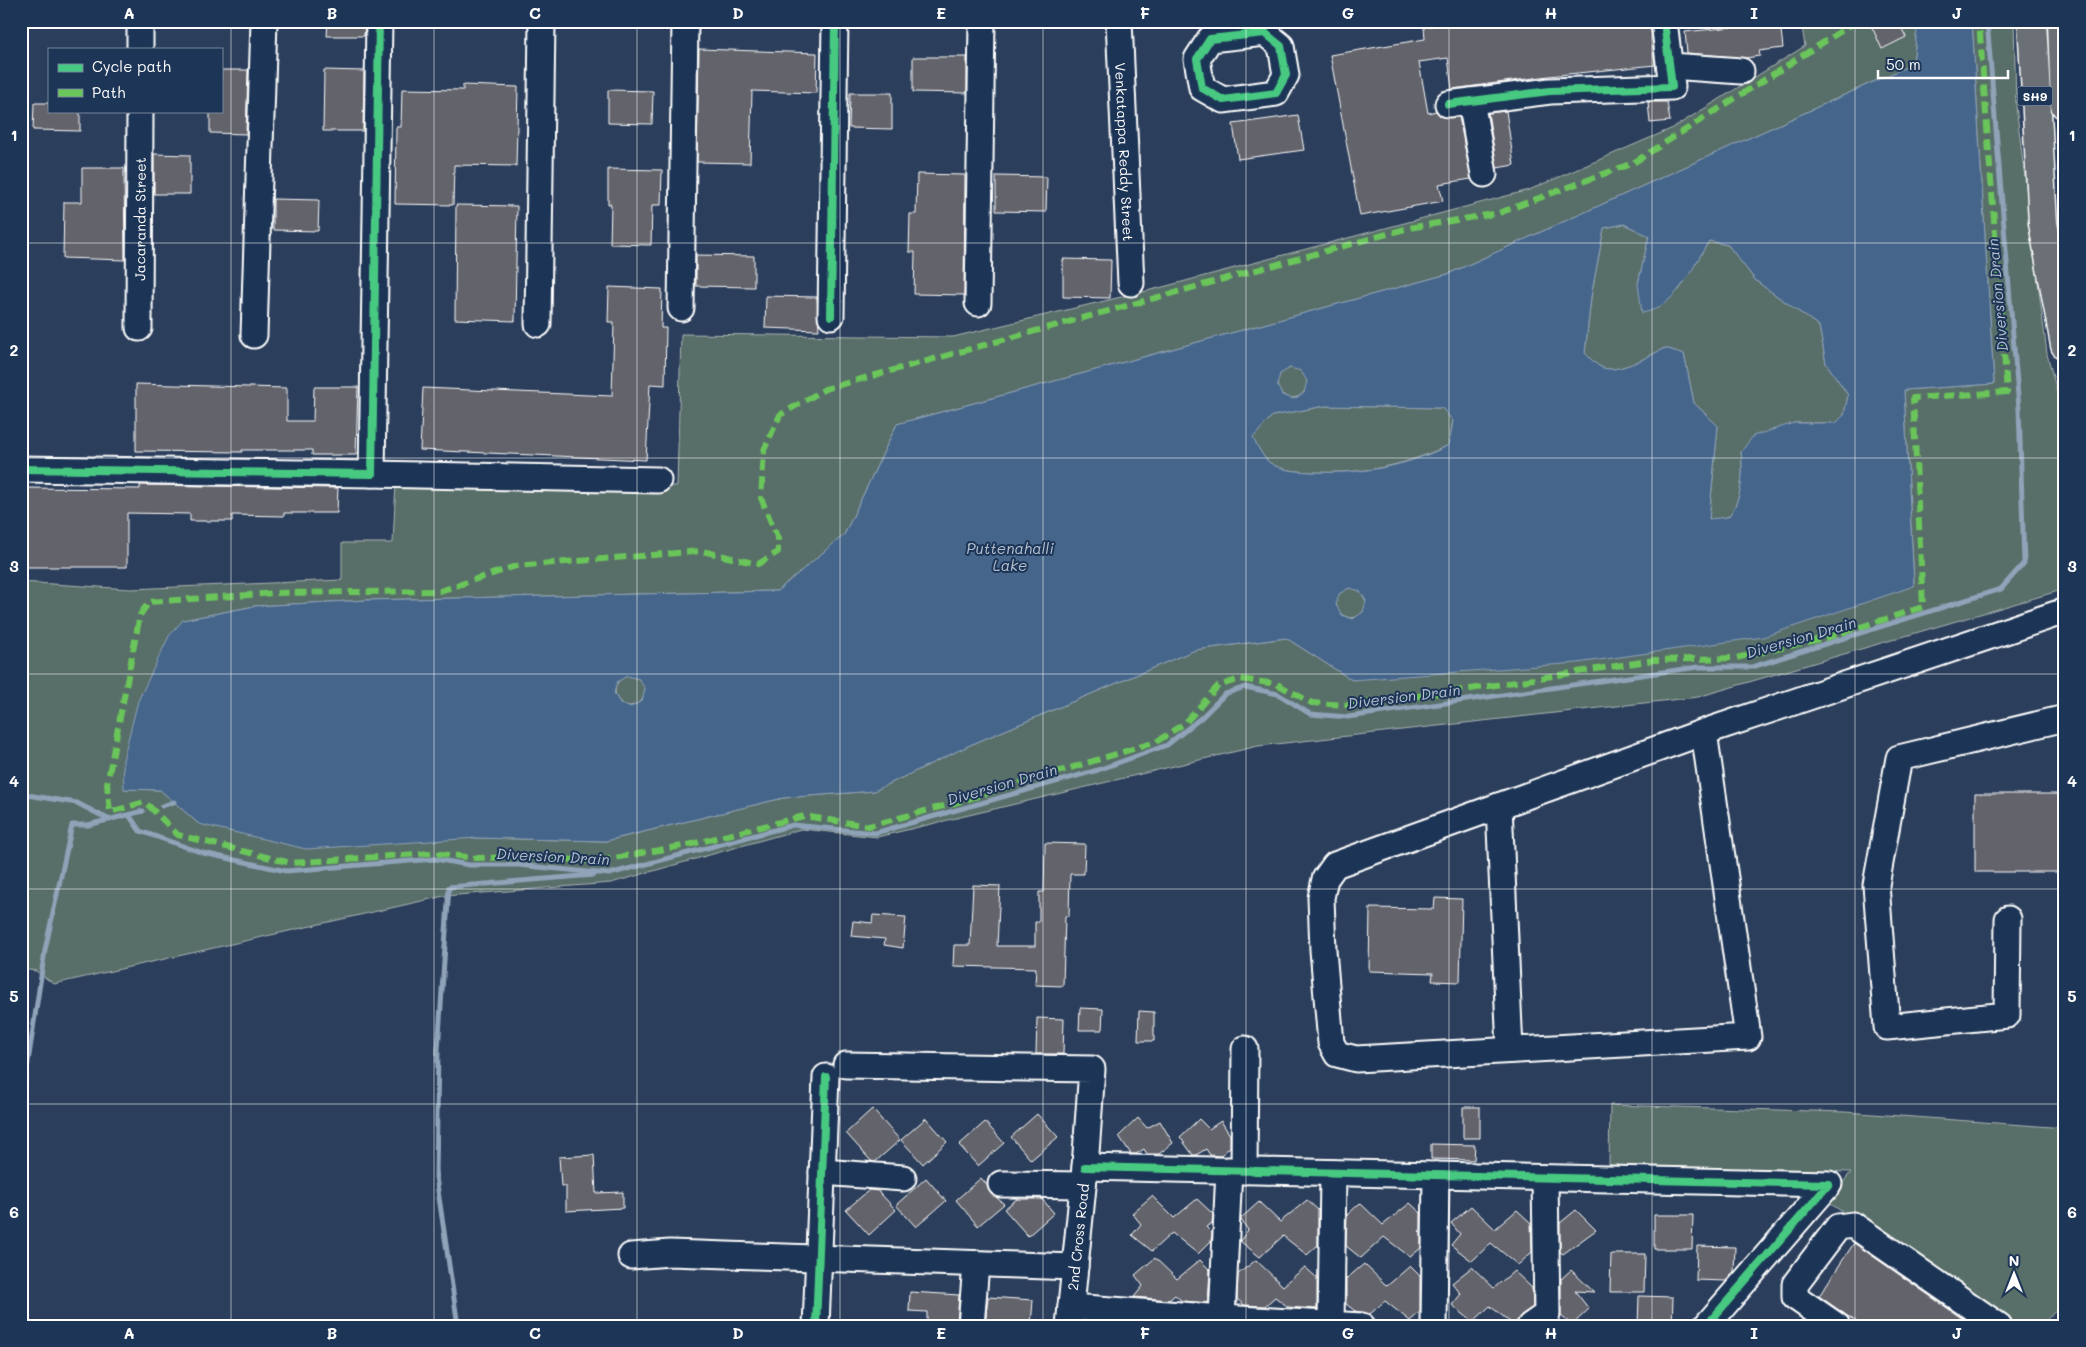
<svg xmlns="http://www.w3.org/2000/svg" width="2086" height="1347" font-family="Mali,sans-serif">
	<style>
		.green { fill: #586e69; stroke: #acb6b4 }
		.water { fill: #45658a; stroke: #8fa3b9; fill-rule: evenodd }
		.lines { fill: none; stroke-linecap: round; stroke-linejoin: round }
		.stream { stroke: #8fa3b9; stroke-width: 5 }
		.building { fill: #63646c; stroke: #fff }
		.minor-casing { stroke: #fff; stroke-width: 29 }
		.major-casing { stroke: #fff; stroke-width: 31 }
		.minor { stroke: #1d3557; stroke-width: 25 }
		.major { stroke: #6a7074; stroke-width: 28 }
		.quiet { stroke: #6ac65a; stroke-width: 6; stroke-dasharray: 12 6; stroke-linecap: butt }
		.cycleway-casing { stroke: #1d3557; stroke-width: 11 }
		.cycleway { stroke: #46c982; stroke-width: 8 }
		.grid { fill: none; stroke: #fff; stroke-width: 1; stroke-opacity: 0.55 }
		.labels { text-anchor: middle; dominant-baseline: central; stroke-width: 4; stroke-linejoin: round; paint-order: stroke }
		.shield { fill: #1d3557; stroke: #bbc2cd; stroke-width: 1 }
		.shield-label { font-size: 12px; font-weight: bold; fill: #fff }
		.street-label { font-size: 14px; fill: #fff; stroke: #1d3557 }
		.water-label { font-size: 15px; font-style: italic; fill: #b5c1d0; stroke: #1d3557 }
		.neatline { fill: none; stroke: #fff; stroke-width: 2 }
		.grid-label { font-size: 16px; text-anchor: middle; font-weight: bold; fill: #fff }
	</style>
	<rect width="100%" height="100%" fill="#2b3e5b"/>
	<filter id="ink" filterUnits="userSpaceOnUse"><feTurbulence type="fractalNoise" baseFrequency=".02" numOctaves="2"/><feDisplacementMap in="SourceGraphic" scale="10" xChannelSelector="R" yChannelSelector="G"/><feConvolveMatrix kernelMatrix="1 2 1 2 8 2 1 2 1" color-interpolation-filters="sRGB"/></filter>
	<g filter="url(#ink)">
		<!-- green -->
		<path class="green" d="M1801,21H1918L1913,64L1448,274L897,424L844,535L777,591L368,600L255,606L183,620L124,789L160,790L199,824L477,838L606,841L783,798L874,791L970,745L1195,650L1286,638L1352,680L1914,586L1904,390L1994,384L1972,21H2014L2016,106L2047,354L2065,422V589L1698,697L1258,746L877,837L801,829L611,883L444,896L54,984L36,971L21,969V582L130,589L342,580V543H393L396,482L677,486L681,334L953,337L1159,288L1529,190L1673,128L1805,46Z
			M1624,224L1649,236L1638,284L1679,290L1709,241L1728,245L1756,281L1819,326L1826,363L1848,395L1844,415L1836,423H1794L1741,452C1744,473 1742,500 1728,517L1709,520L1718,426L1694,403L1684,354L1665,348C1650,355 1615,377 1599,366C1594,363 1589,357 1585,353L1591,297L1604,228Z
			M1277 383a15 15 0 1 1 30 0a15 15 0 1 1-30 0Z
			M1325,406L1442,408L1453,420L1449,445C1401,467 1363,474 1311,472C1296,471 1283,471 1270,463C1263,458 1257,445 1252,438L1272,416Z
			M1336 603a15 15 0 1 1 30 0a15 15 0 1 1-30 0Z
			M615 691a15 15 0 1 1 30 0a15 15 0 1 1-30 0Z
			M1610,1105L1845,1112L2065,1128V1302L2040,1326H2008L1828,1202L1851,1172L1609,1165Z"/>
		<!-- water -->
		<path class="water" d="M1918,21H1972L1994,384L1904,390L1914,586L1763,637L1577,663L1352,680L1286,638L1195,650L970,745L874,791L783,798L606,841L477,838L306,849L199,824L160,790L124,789L123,760L138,701L169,636L183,620L255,606L368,600L777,591L844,535L897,424L1448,274L1913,64ZM1624,224L1649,236L1638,284L1642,313C1677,307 1692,268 1709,241L1728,245L1756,281L1819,326L1826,363L1848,395L1844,415L1836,423H1794L1753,436L1741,452C1744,473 1742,501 1728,517L1709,519L1718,426L1694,403L1684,354L1665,348C1650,355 1615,377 1599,366C1594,363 1589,357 1585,353L1591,297L1604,228ZM1290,368L1301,371L1307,381L1304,393L1294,399L1282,395L1277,385L1280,374ZM1325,406L1442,408L1453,421L1449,445C1404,468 1360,474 1311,472C1296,471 1283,471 1270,463C1263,458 1257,445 1253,438L1272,416ZM1349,588L1360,591L1366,601L1363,612L1353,619L1342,615L1336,605L1339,594ZM627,676L639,679L645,689L642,701L631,707L620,703L614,693L617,682Z"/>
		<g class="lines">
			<!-- stream -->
			<path class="stream" d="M21,794L77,803L110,820
				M162,806L174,802
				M129,815L140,831L203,853L286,871L435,859L469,865H518L609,874L793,825L875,833L1098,770L1167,745L1202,717L1225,694L1245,687L1278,694L1310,714L1348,717L1698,667H1752L2001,589L2024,563L2019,408L1987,21
				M21,1108L45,950L72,825H88L143,811
				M457,1319L436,1177L438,1050L449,887L594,875
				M21,1324V1326"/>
		</g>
		<!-- building -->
		<path class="building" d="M328,21H365L364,36H327Z
			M1464,21H1650L1655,65L1549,76L1452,89L1448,58L1419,62L1428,113L1436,111L1443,117H1459L1471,179L1439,184L1443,201L1360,216L1330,55L1425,39L1424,27Z
			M1731,21H1780L1783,48L1759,51L1760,56L1745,58L1687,53L1685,32L1732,27Z
			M1884,21H1898L1906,37L1882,49L1872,27Z
			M699,49L817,53L816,93L752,91L750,163L697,162Z
			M913,57H967V93L913,92Z
			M221,70H248L246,134L210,133V111H221Z
			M324,70L364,71L363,131H323Z
			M463,85L518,87L516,166L454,165L453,205L395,204L396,127H401L402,89L463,90Z
			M608,90L653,91L652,124L608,123Z
			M850,93H892V129L849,128Z
			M1648,102H1667L1670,121L1650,123Z
			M34,103H49V111H80V131L33,130Z
			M1506,111L1514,165L1497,168L1488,113Z
			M1298,115L1304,150L1238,159L1233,124Z
			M154,154L190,155V194H154Z
			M82,168H124L125,260L63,258L64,202H82Z
			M608,169L662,170L661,205H652L651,245L610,244L611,204H608Z
			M917,174L965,175L964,295L914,294L915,252H909L910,214H916Z
			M996,176L1047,177L1046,212L996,211Z
			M273,199L319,200L318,231L273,230Z
			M456,205L517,206L515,321L455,319Z
			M696,255L754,256V287L696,286Z
			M1063,259L1111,260L1110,298L1063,297Z
			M609,287L662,289L661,328H666L665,385L650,384L646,460L420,450L423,388L612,396L614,322H608Z
			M766,296L817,297L819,330L765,328Z
			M136,384L287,388V421H313L314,387H358L356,455H312V450H242V452L136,451Z
			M140,485L338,488L337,513H284V516L232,515V521H190V514L127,513V567H21V488L140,489Z
			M1975,794H2065V872H1975Z
			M1045,843L1085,844L1084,874H1070L1069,916H1065L1063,986L1035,985L1036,968L953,966L954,945H970L973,885L1000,886L997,946H1035V922H1039V892H1044Z
			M1435,898L1462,899L1460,982L1432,981L1433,973L1369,971L1370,908L1434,909Z
			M873,915L906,917L903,948L884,945L885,939L851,936L853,921L872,923Z
			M1080,1008L1103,1009L1102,1030H1079Z
			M1139,1011L1154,1012V1041H1138Z
			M1037,1018L1064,1019L1063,1054H1036Z
			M1463,1107H1480V1138H1463Z
			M872,1109L900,1140L875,1162L871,1161L846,1133Z
			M1037,1114L1058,1137L1031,1160L1011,1137Z
			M926,1118L947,1142L923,1164L901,1140Z
			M1138,1118L1147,1128L1160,1121L1173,1143L1159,1154H1147L1144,1149L1136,1154H1131L1119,1136Z
			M1199,1119L1209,1129L1221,1121L1230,1135V1147L1220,1156L1210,1155L1206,1149L1196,1155H1193L1180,1137Z
			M985,1122L1004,1143L978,1166L959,1145Z
			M1431,1144L1475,1145L1474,1160L1431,1159Z
			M594,1155L596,1193L623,1192V1208L566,1211V1186H561L559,1157Z
			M926,1178L946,1201L916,1227L896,1205Z
			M981,1178L987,1185L989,1191L1004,1204L978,1226L956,1200Z
			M869,1190L878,1191L896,1210L869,1235L846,1210Z
			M1152,1196L1174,1218L1197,1199L1213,1214L1212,1223L1206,1227L1212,1233L1211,1241L1198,1254L1172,1233L1152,1251L1132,1235L1141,1224L1132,1213Z
			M1017,1199H1042L1054,1213L1028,1236L1004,1209Z
			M1307,1200L1318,1210V1245L1307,1255L1283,1236L1260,1257L1240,1241L1248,1230L1241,1220V1218L1259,1202L1280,1222Z
			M1360,1203L1383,1225L1410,1203L1421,1213V1229L1419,1231L1421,1233V1248L1410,1257L1384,1237L1361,1258L1346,1246L1347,1215Z
			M1471,1206L1495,1229L1517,1210L1531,1223L1532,1252L1518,1265L1491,1243L1472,1261L1451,1245L1460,1234L1451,1223Z
			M1576,1210L1596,1230L1563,1254L1560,1252V1223Z
			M1654,1215H1693L1692,1249H1654Z
			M1854,1243L1973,1326H1863L1846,1315L1819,1296Z
			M1697,1246L1735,1247L1734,1271L1726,1281L1696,1280Z
			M1611,1254H1645L1644,1292H1610Z
			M1155,1258L1177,1279L1200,1260L1210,1270L1208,1303L1182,1301L1175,1295L1169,1300L1134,1297L1143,1286L1135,1275Z
			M1256,1260L1283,1286L1305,1267L1317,1278V1309L1288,1307L1275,1297L1265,1306L1244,1305L1237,1299L1238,1274Z
			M1364,1264L1387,1286L1410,1266L1420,1276V1312L1410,1321L1385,1301L1370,1314L1355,1311L1346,1304V1279Z
			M1472,1267L1494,1288L1514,1271L1532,1288L1533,1307L1521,1315L1515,1326L1490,1306L1473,1322L1452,1305L1461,1294L1452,1283Z
			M1571,1270L1594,1292L1575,1291L1589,1309L1572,1325L1561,1316V1279Z
			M910,1292L959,1295L957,1326H927V1312L909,1311Z
			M1639,1296L1673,1297L1672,1326H1638Z
			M988,1297L1033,1300L1031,1326H985Z"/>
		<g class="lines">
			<!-- minor casing -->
			<g class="minor-casing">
				<g id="minor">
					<path id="s1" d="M1119,21L1131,283"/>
					<path d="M1264,21L1265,33L1281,46L1286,75L1276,93L1223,100L1202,88L1197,59L1210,39L1265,33"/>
					<path d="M140,49V21"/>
					<path d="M1670,66L1741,71"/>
					<path d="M1471,101L1484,174"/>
					<path d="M1448,104L1550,91L1672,87L1664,21"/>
					<path d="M978,303L982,21"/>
					<path d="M681,308L685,21"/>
					<path d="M831,316L835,21"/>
					<path d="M538,324L542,21"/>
					<path id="s2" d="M139,328L140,111"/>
					<path d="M254,335L264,21"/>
					<path d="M21,469L372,474L379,21"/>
					<path d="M372,474L658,480"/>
					<path d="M1704,732L1335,865L1325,879L1321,898L1323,950L1331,1043L1337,1054L1356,1059L1748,1037L1704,732L2065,611"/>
					<path d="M1499,806L1510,1050"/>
					<path d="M2008,919L2007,1015L1887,1027L1876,885L1899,758L2065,718"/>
					<path d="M846,1065L1092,1069L1085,1167L1069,1326"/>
					<path d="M1085,1167L1829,1184L1706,1326"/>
					<path d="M1229,1170L1222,1318L1362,1326"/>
					<path d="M1244,1171L1245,1049"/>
					<path d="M822,1172L903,1178"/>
					<path d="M1001,1184L1083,1185"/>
					<path d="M631,1256L670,1253L1075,1267"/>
					<path d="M1071,1307L1222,1318"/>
					<path d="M816,1326L826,1077"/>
					<path d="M971,1326L976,1264"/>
					<path d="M1331,1326L1333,1173"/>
					<path d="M1434,1326L1436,1175"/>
					<path d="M1530,1326L1547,1314L1545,1178"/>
					<path d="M1837,1326L1795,1297V1284L1838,1227L1853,1225L1999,1326"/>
				</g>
			</g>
			<!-- major casing -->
			<g class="major-casing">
				<path id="major" d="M2032,21L2043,223L2065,345
					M2062,21L2065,105"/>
			</g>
			<!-- minor -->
			<use href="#minor" class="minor"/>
			<!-- major -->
			<use href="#major" class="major"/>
			<!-- quiet -->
			<path class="quiet" d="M1857,21L1633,163L1499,213L1409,228L825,389L780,415L764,450L761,498L778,539V552L758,564L702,551L516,566L440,591L276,593L149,602L140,615L107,784L110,812L145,802L178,835L291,863L432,853L476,858L521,857L597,861L688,845L804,816L869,826L955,803L1156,742L1186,722L1218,686L1240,679L1277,684L1312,703L1349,705L1470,689L1654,660L1736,658L1826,638L1923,607L1913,398L2007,392L1979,21"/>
			<!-- cycleway casing -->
			<g class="cycleway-casing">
				<path id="cycleway" d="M1264,21L1265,33L1281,46L1286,75L1276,93L1223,100L1202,88L1197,59L1210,39L1265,33
					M1448,104L1550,91L1672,87L1664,21
					M831,316L835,21
					M21,469L372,474L379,21
					M1085,1167L1829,1184L1706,1326
					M816,1326L826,1077"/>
			</g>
			<!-- cycleway -->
			<use href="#cycleway" class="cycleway"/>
		</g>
	</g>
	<!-- grid -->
	<path class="grid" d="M231,21V1326M434,21V1326M637,21V1326M840,21V1326M1043,21V1326M1246,21V1326M1449,21V1326M1652,21V1326M1855,21V1326M21,243H2065M21,458H2065M21,674H2065M21,889H2065M21,1104H2065"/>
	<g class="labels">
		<!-- shield labels -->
		<rect class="shield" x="2017.5" y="86.5" width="35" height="19" rx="4"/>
		<g class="shield-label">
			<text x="2035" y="96">SH9</text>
		</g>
		<!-- street labels -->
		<g class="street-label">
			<text stroke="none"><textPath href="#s1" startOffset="131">Venkatappa Reddy Street</textPath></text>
			<text stroke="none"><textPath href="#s2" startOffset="109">Jacaranda Street</textPath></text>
			<text transform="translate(1078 1237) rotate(-84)">2nd Cross Road</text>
		</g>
		<!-- water labels -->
		<g class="water-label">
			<text transform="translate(1997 295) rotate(-95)">Diversion Drain</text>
			<text x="1010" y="548">Puttenahalli<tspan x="1010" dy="17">Lake</tspan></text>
			<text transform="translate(1801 637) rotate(-16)">Diversion Drain</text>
			<text transform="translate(1404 696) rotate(-7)">Diversion Drain</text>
			<text transform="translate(1002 784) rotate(-16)">Diversion Drain</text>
			<text transform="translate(553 856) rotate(3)">Diversion Drain</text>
		</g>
	</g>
	<!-- margin -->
	<rect width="2086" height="1347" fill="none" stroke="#1d3557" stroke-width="55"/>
	<!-- legend -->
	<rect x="48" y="48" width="175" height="65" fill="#1d3557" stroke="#77869a"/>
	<rect x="58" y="64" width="25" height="8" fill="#46c982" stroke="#77869a"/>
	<text x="92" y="72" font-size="15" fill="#ffffff">Cycle path</text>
	<rect x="58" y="89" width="25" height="8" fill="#6ac65a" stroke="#77869a"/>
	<text x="92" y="98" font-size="15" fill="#ffffff">Path</text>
	<!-- north arrow -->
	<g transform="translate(2014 1274)" stroke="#1d3557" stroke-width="4" paint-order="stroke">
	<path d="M0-4L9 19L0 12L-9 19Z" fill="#ffffff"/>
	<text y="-8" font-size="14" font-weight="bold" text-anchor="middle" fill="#ffffff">N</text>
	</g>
	<!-- scale -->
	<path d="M1878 70v8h130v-8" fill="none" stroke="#ffffff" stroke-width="2.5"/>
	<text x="1886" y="70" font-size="15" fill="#ffffff" stroke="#1d3557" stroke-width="4" paint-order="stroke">50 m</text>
	<rect x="28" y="28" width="2030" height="1292" class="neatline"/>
	<g class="grid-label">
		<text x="129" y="19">A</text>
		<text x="332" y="19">B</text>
		<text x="535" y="19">C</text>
		<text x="738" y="19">D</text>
		<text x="941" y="19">E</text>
		<text x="1145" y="19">F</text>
		<text x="1348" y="19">G</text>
		<text x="1551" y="19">H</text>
		<text x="1754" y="19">I</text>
		<text x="1957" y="19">J</text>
		<text x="14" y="141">1</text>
		<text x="2072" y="141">1</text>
		<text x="14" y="356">2</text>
		<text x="2072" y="356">2</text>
		<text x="14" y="572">3</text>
		<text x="2072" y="572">3</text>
		<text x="14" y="787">4</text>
		<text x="2072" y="787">4</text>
		<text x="14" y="1002">5</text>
		<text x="2072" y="1002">5</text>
		<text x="14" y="1218">6</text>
		<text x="2072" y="1218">6</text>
		<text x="129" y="1339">A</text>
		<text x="332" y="1339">B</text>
		<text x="535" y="1339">C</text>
		<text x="738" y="1339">D</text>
		<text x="941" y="1339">E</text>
		<text x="1145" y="1339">F</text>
		<text x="1348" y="1339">G</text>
		<text x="1551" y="1339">H</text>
		<text x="1754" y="1339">I</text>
		<text x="1957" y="1339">J</text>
	</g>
</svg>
